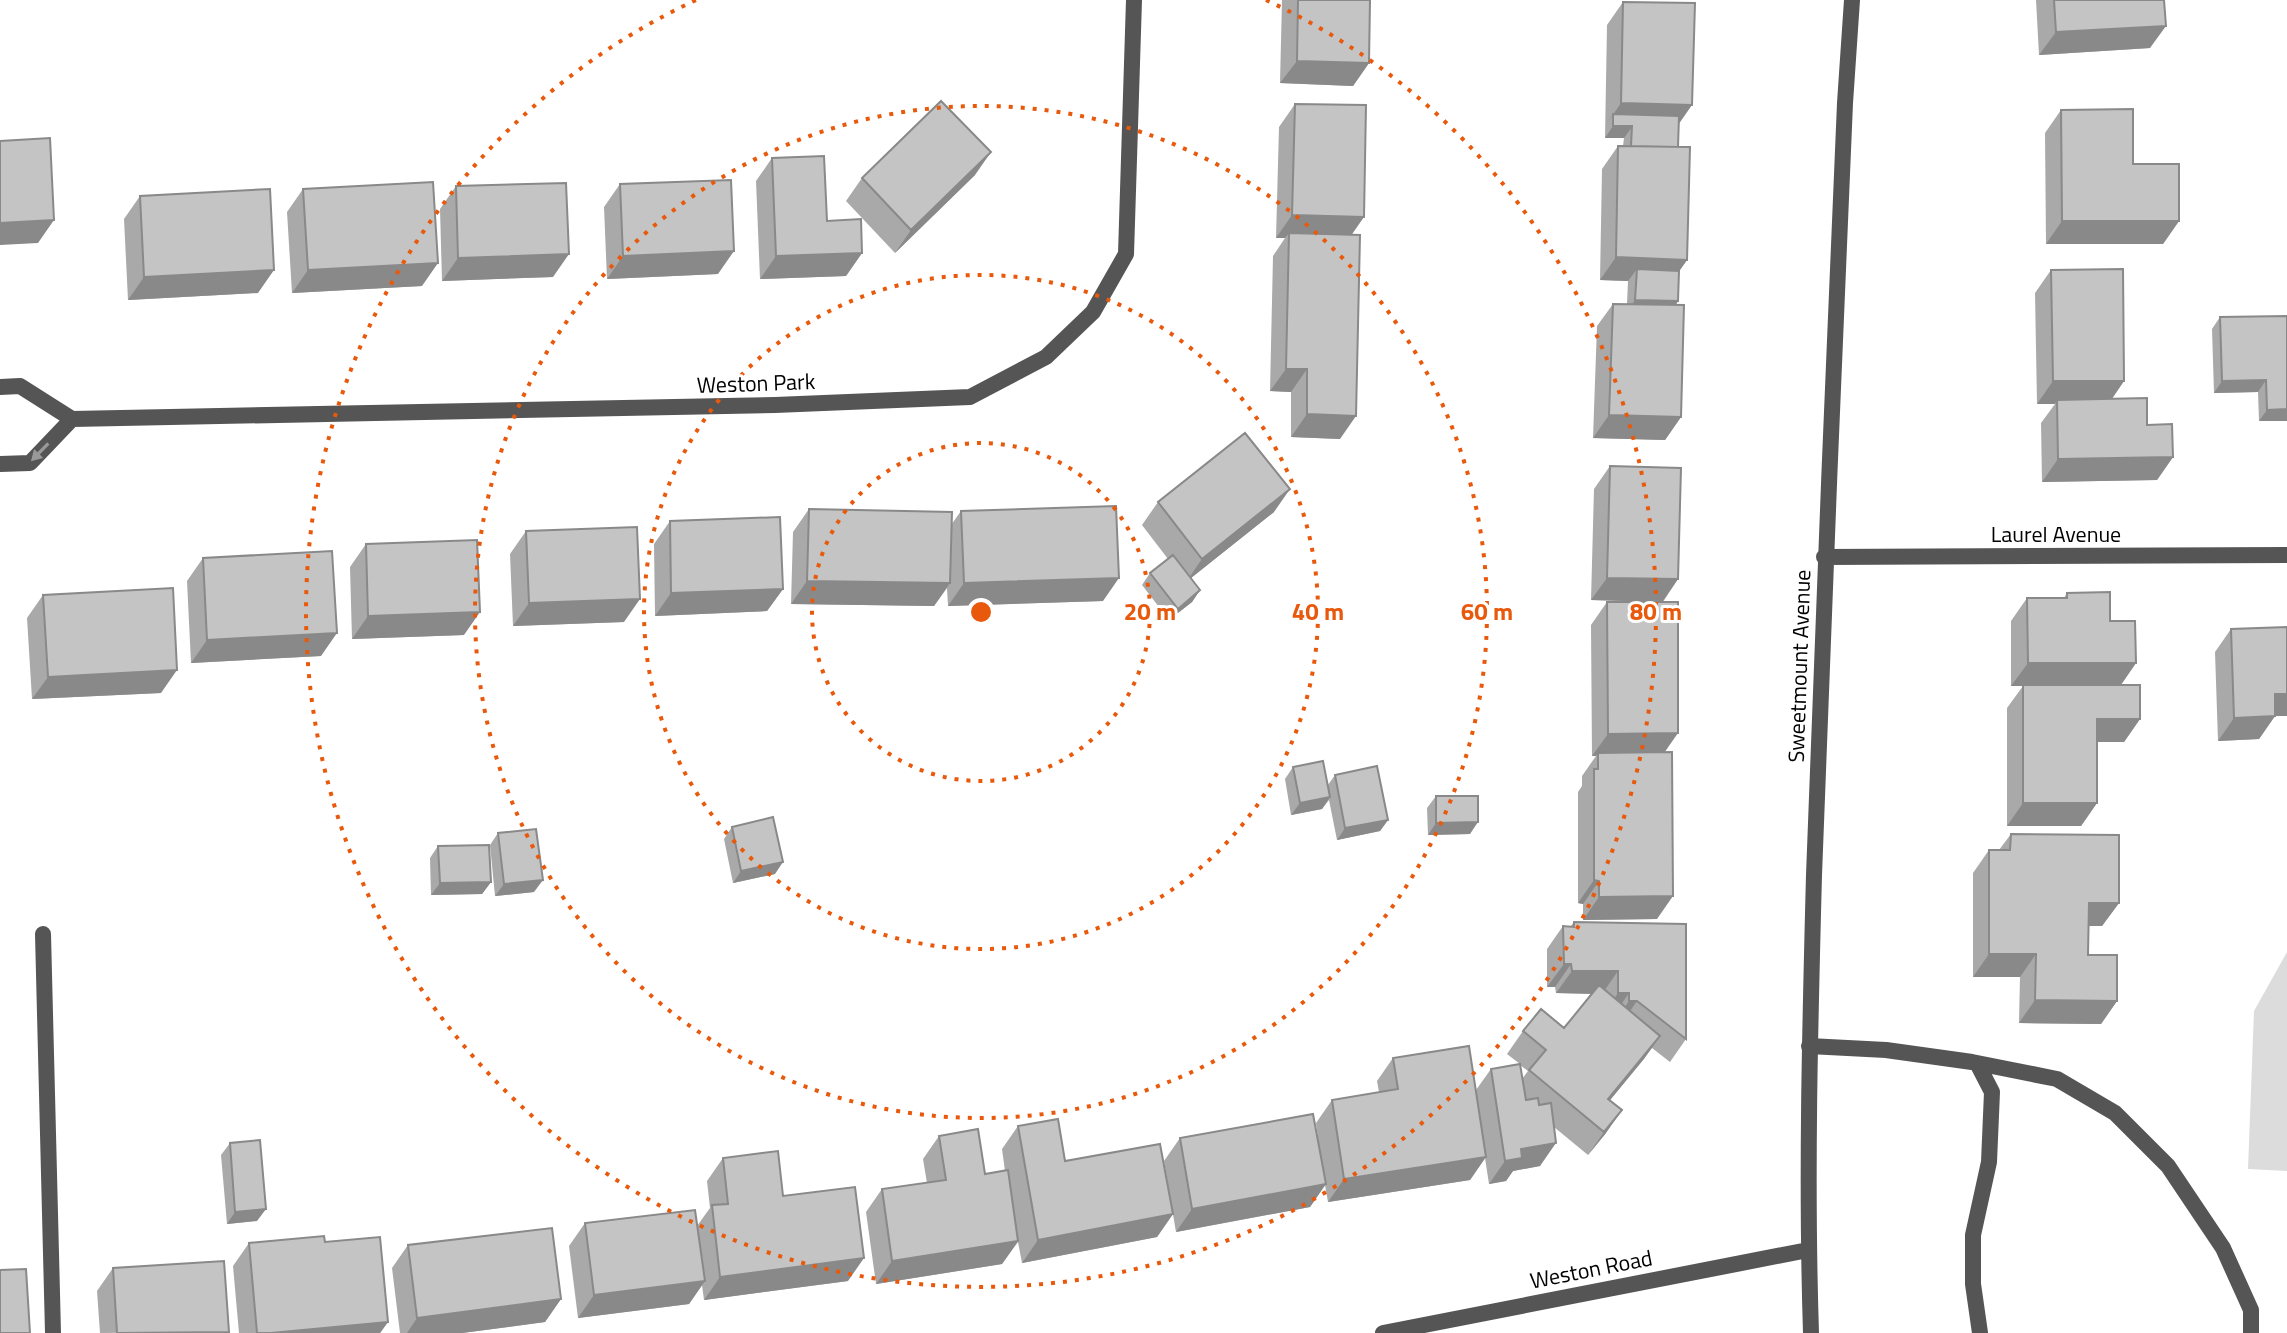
<svg xmlns="http://www.w3.org/2000/svg" width="2287" height="1333" font-family="'Titillium Web',sans-serif">
	<style>
		.green { fill: #dcdcdc }
		.lines { fill: none; stroke-linecap: round; stroke-linejoin: round }
		.lane { stroke: #555; stroke-width: 16 }
		.street { stroke: #555; stroke-width: 16 }
		.wall { fill: #a9a9a9; fill-rule: evenodd }
		.shaded-wall { fill: #898989 }
		.building { fill: #c4c4c4; stroke: #898989; stroke-width: 2 }
		.oneway { fill: #999 }
		.ring { fill: none; stroke: #e8590c; stroke-width: 4; stroke-dasharray: 4 8 }
		.labels { text-anchor: middle; dominant-baseline: central; stroke-width: 6; stroke-linejoin: round; paint-order: stroke }
		.street-label { font-size: 22px; fill: #000; stroke: #fff }
		.centre { fill: #e8590c; stroke: #fff; stroke-width: 4 }
		.ring-label { font-size: 24px; text-anchor: middle; font-weight: bold; fill: #e8590c; stroke: #fff; stroke-width: 6; stroke-linejoin: round; paint-order: stroke }
	</style>
	<rect width="100%" height="100%" fill="#fff"/>
	<!-- green -->
	<path class="green" d="M2287,952V1171L2248,1169L2254,1011Z"/>
	<g class="lines">
		<!-- lane -->
		<path class="lane" d="M43,934L53,1333
			M1809,1046L1886,1050L1972,1062L2057,1079L2115,1113L2168,1166L2223,1248L2251,1310V1333
			M1977,1063L1992,1092L1989,1162L1973,1235V1284L1980,1333"/>
		<!-- street -->
		<path class="street" d="M0,387L20,386L72,419L775,405L970,397L1046,357L1093,312L1126,254L1134,0
			M0,464L30,463L72,419
			M1824,557L2287,555
			M1383,1333L1808,1250
			M1811,1333C1806,1180 1810,1028 1814,875C1822,618 1835,360 1845,103L1852,0"/>
	</g>
	<!-- wall -->
	<path class="wall" d="M1282,0H1370L1369,63L1353,86L1280,83Z
		M2036,0H2164L2150,48L2039,55Z
		M1623,2L1679,124L1678,147L1687,260L1679,271L1678,301L1676,305L1681,417L1665,440L1593,438L1597,326L1613,304H1627L1628,281L1600,280L1602,169L1618,146H1623L1624,138H1605L1607,25Z
		M1295,104L1351,235L1340,439L1291,437V392L1270,391L1273,256L1285,238H1276L1279,127Z
		M2061,110L2133,164L2179,221L2163,244H2046L2045,133Z
		M772,158L827,221L862,253L846,276L760,279L756,181Z
		M975,175L895,253L846,201L862,178Z
		M620,184L718,274L607,279L604,207Z
		M456,186L553,277L442,281L440,209Z
		M303,189L422,286L292,293L287,212Z
		M140,196L258,293L128,300L124,219Z
		M2051,270L2124,381L2112,399L2147,425L2173,457L2157,480L2042,482L2041,423L2055,404H2037L2035,293Z
		M2287,316V421H2259L2258,392L2214,393L2212,329L2220,317Z
		M1610,466L1678,579L1663,602L1665,752L1657,919L1583,920V904L1578,903V792L1582,786V776L1596,756H1592L1591,625L1607,602H1659L1591,600L1594,489Z
		M1158,502L1274,512L1191,578L1200,590L1192,602L1169,620L1142,585L1150,573L1168,559L1142,525Z
		M809,509L951,525L961,511L1103,601L948,606L947,588L934,606L791,604L793,532Z
		M670,521L783,589L767,611L655,616L654,544Z
		M526,531L624,622L513,626L510,554Z
		M366,544L464,635L352,639L350,567Z
		M203,558L321,656L191,663L187,581Z
		M2067,593L2110,621L2136,663L2121,685L2140,719L2124,742H2097V803L2081,826H2007V708L2023,686H2011V621L2027,598H2064Z
		M43,595L161,693L32,699L27,618Z
		M2287,627V716H2275L2259,739L2218,741L2215,652L2231,629Z
		M1293,767L1328,785L1335,775L1388,820L1380,831L1337,840L1329,800L1322,809L1291,815L1285,779Z
		M1436,796L1470,834L1428,835L1427,808Z
		M732,827L775,874L733,883L724,839Z
		M498,833L534,892L495,896L490,845Z
		M2011,834L2119,903L2102,926H2089L2088,955L2117,1001L2101,1024L2019,1023L2020,977H1973V873L1989,850H1999Z
		M438,846L491,882L482,894L431,895L430,858Z
		M1574,922L1686,1039L1670,1062L1652,1048L1610,1100L1606,1133L1588,1155L1554,1127L1540,1166L1513,1171L1506,1181L1489,1184L1485,1158L1470,1180L1328,1202L1325,1185L1310,1207L1176,1232L1164,1161L1180,1138L1322,1166L1316,1123L1332,1100L1379,1092L1377,1081L1393,1058L1476,1090L1491,1069L1520,1064L1507,1054L1523,1031L1564,1028L1592,994L1556,993L1555,987H1547V949L1563,926L1570,927ZM1520,1065L1528,1071L1522,1079Z
		M1018,1126L1065,1161L1173,1214L1157,1237L1022,1263L1018,1242L1002,1264L876,1284L866,1212L882,1189L927,1183L923,1159L939,1136L985,1174L1005,1171L1002,1149Z
		M230,1143L257,1221L227,1224L221,1155Z
		M723,1158L783,1196L848,1281L704,1300L702,1285L689,1304L578,1318L569,1246L585,1223L697,1226L710,1208L707,1181Z
		M325,1242L388,1322L380,1333H239L233,1266L249,1243Z
		M408,1245L561,1299L545,1322L462,1333H400L392,1268Z
		M113,1268L229,1332L100,1333L97,1291Z"/>
	<!-- shaded-wall -->
	<path class="shaded-wall" d="M2166,26L2150,48L2039,55L2056,32Z
		M1297,61L1369,63L1353,86L1280,83Z
		M1621,103L1692,105L1676,128L1632,127L1624,138H1605L1613,126V114L1605,126Z
		M991,152L975,175L895,253L911,230Z
		M1292,215L1364,217L1348,240L1289,233L1285,238H1276Z
		M54,220L38,243L0,245V223Z
		M2062,221H2179L2163,244H2046Z
		M734,251L718,274L607,279L623,256Z
		M862,253L846,276L760,279L776,256Z
		M569,254L553,277L442,281L458,258Z
		M1616,257L1687,260L1671,283L1637,269L1628,281L1600,280Z
		M438,263L422,286L292,293L308,270Z
		M274,270L258,293L128,300L144,277Z
		M1635,300L1678,301L1670,313L1627,312Z
		M1286,369H1307L1291,392L1270,391Z
		M2266,380L2258,392L2214,393L2222,381Z
		M2053,381H2124L2108,404L2057,400L2055,404H2037Z
		M2287,409V421H2259L2267,410Z
		M1307,414L1356,416L1340,439L1291,437Z
		M1609,415L1681,417L1665,440L1593,438Z
		M2173,457L2157,480L2042,482L2058,459Z
		M1290,489L1274,512L1186,582L1202,559Z
		M1119,578L1103,601L948,606L964,583Z
		M1607,578L1678,579L1662,602L1591,600Z
		M807,581L950,583L934,606L791,604Z
		M783,589L767,611L655,616L671,593Z
		M1200,590L1192,602L1169,620L1178,609Z
		M640,599L624,622L513,626L529,603Z
		M480,612L464,635L352,639L368,616Z
		M337,633L321,656L191,663L207,640Z
		M2028,663H2136L2120,686H2011Z
		M177,670L161,693L32,699L48,677Z
		M2275,694H2287V716H2275L2259,739L2218,741L2234,718Z
		M2097,719H2140L2124,742H2081Z
		M1678,733L1662,756L1598,753L1596,756H1592L1608,734Z
		M1330,797L1322,809L1291,815L1300,803Z
		M2023,803H2097L2081,826H2007Z
		M1388,820L1380,831L1337,840L1345,828Z
		M1478,822L1470,834L1428,835L1436,823Z
		M783,862L775,874L733,883L741,871Z
		M543,880L534,892L495,896L504,884Z
		M1594,880L1599,881L1583,904L1578,903Z
		M491,882L482,894L431,895L440,883Z
		M1673,896L1657,919L1583,920L1599,897Z
		M2089,903H2119L2102,926H2073Z
		M1989,954H2036L2020,977H1973Z
		M1564,964H1571L1555,987H1547Z
		M1572,971H1618L1602,994L1556,993Z
		M1618,993H1629L1613,1016H1602Z
		M2035,1000L2117,1001L2101,1024L2019,1023Z
		M1629,1001H1637L1621,1024H1613Z
		M1660,1036L1644,1059L1592,1122L1608,1099Z
		M1622,1110L1606,1133L1588,1155L1604,1132Z
		M1556,1143L1540,1166L1513,1171L1506,1181L1489,1184L1505,1161L1521,1149Z
		M1486,1157L1470,1180L1328,1202L1344,1179Z
		M1326,1184L1310,1207L1176,1232L1192,1209Z
		M266,1209L257,1221L227,1224L235,1212Z
		M1173,1214L1157,1237L1022,1263L1038,1240Z
		M1018,1241L1002,1264L876,1284L892,1261Z
		M864,1258L848,1281L704,1300L720,1277Z
		M705,1281L689,1304L578,1318L594,1295Z
		M561,1299L545,1322L462,1333H407L417,1318Z
		M388,1322L380,1333H271Z"/>
	<!-- building -->
	<path class="building" d="M1298,0H1370L1369,63L1297,61Z
		M2054,0H2164L2166,26L2056,32Z
		M1623,2L1695,3L1692,105L1621,103Z
		M941,101L991,152L911,230L862,178Z
		M1295,104L1366,105L1364,217L1292,215Z
		M2133,109V164H2179V221H2062L2061,110Z
		M1613,114L1679,116L1678,147L1631,146L1632,126H1613Z
		M50,138L54,220L0,223V141Z
		M1618,146L1690,147L1687,260L1616,257Z
		M824,156L827,221L861,219L862,253L776,256L772,158Z
		M731,180L734,251L623,256L620,184Z
		M433,182L438,263L308,270L303,189Z
		M566,183L569,254L458,258L456,186Z
		M270,189L274,270L144,277L140,196Z
		M1289,233L1360,235L1356,416L1307,414V369H1286Z
		M1637,269L1679,271L1678,301L1635,300Z
		M2123,269L2124,381H2053L2051,270Z
		M1613,304L1684,305L1681,417L1609,415Z
		M2287,316V409L2267,410L2266,380L2222,381L2220,317Z
		M2147,398V425L2172,424L2173,457L2058,459L2057,400Z
		M1245,433L1290,489L1202,559L1158,502Z
		M1610,466L1681,468L1678,579L1607,578Z
		M1116,506L1119,578L964,583L961,511Z
		M809,509L952,512L950,583L807,581Z
		M780,517L783,589L671,593L670,521Z
		M637,527L640,599L529,603L526,531Z
		M477,540L480,612L368,616L366,544Z
		M332,551L337,633L207,640L203,558Z
		M1173,555L1200,590L1178,609L1150,573Z
		M173,588L177,670L48,677L43,595Z
		M2110,592V621H2135L2136,663H2028L2027,598H2067V593Z
		M1607,602H1678V733L1608,734Z
		M2287,627V694H2275V716L2234,718L2231,629Z
		M2023,685H2140V719H2097V803H2023Z
		M1672,752L1673,896L1599,897V881L1594,880V769H1598V753Z
		M1323,761L1330,797L1300,803L1293,767Z
		M1377,766L1388,820L1345,828L1335,775Z
		M1436,796H1478V822L1436,823Z
		M773,817L783,862L741,871L732,827Z
		M536,829L543,880L504,884L498,833Z
		M2011,834L2119,835V903H2089L2088,955H2117V1001L2035,1000L2036,954H1989V850H2010Z
		M489,845L491,882L440,883L438,846Z
		M1574,922L1686,924V1039L1637,1001H1629V993H1618V971H1572L1571,964H1564L1563,926L1574,927Z
		M1599,985L1660,1036L1608,1099L1622,1110L1604,1132L1529,1070L1546,1050L1523,1031L1541,1009L1564,1028Z
		M1469,1046L1486,1157L1344,1179L1332,1100L1398,1089L1393,1058Z
		M1520,1064L1526,1100L1538,1098L1539,1105L1551,1103L1556,1143L1521,1149L1522,1158L1505,1161L1491,1069Z
		M1313,1114L1326,1184L1192,1209L1180,1138Z
		M1058,1119L1065,1161L1160,1144L1173,1214L1038,1240L1018,1126Z
		M978,1129L985,1174L1008,1170L1018,1241L892,1261L882,1189L946,1180L939,1136Z
		M260,1140L266,1209L235,1212L230,1143Z
		M778,1151L783,1196L855,1187L864,1258L720,1277L712,1205L728,1204L723,1158Z
		M695,1210L705,1281L594,1295L585,1223Z
		M552,1228L561,1299L417,1318L408,1245Z
		M324,1236L325,1242L380,1237L388,1322L271,1333H257L249,1243Z
		M224,1261L229,1332L117,1333L113,1268Z
		M26,1269L30,1333H0V1270Z"/>
	<!-- one-way arrows -->
	<defs><path id="oneway-solid" d="M-6-.8H1V-3.2L6.5 0L1 3.2V.8H-6Z" transform="scale(2)"/></defs>
	<use class="oneway" href="#oneway-solid" transform="translate(40 452) rotate(134)"/>
	<!-- distance rings -->
	<g class="ring">
		<circle cx="981" cy="612" r="169"/>
		<circle cx="981" cy="612" r="337"/>
		<circle cx="981" cy="612" r="506"/>
		<path d="M1266 0A675 675 0 1 1 696 0"/>
	</g>
	<g class="labels">
		<!-- street labels -->
		<g class="street-label">
			<text transform="translate(756 383) rotate(-2)">Weston Park</text>
			<text x="2056" y="534">Laurel Avenue</text>
			<text transform="translate(1799 666) rotate(-88)">Sweetmount Avenue</text>
			<text transform="translate(1591 1269) rotate(-11)">Weston Road</text>
		</g>
	</g>
	<circle cx="981" cy="612" r="12" class="centre"/>
	<g class="ring-label">
		<text x="1150" y="620">20 m</text>
		<text x="1318" y="620">40 m</text>
		<text x="1487" y="620">60 m</text>
		<text x="1656" y="620">80 m</text>
	</g>
</svg>
